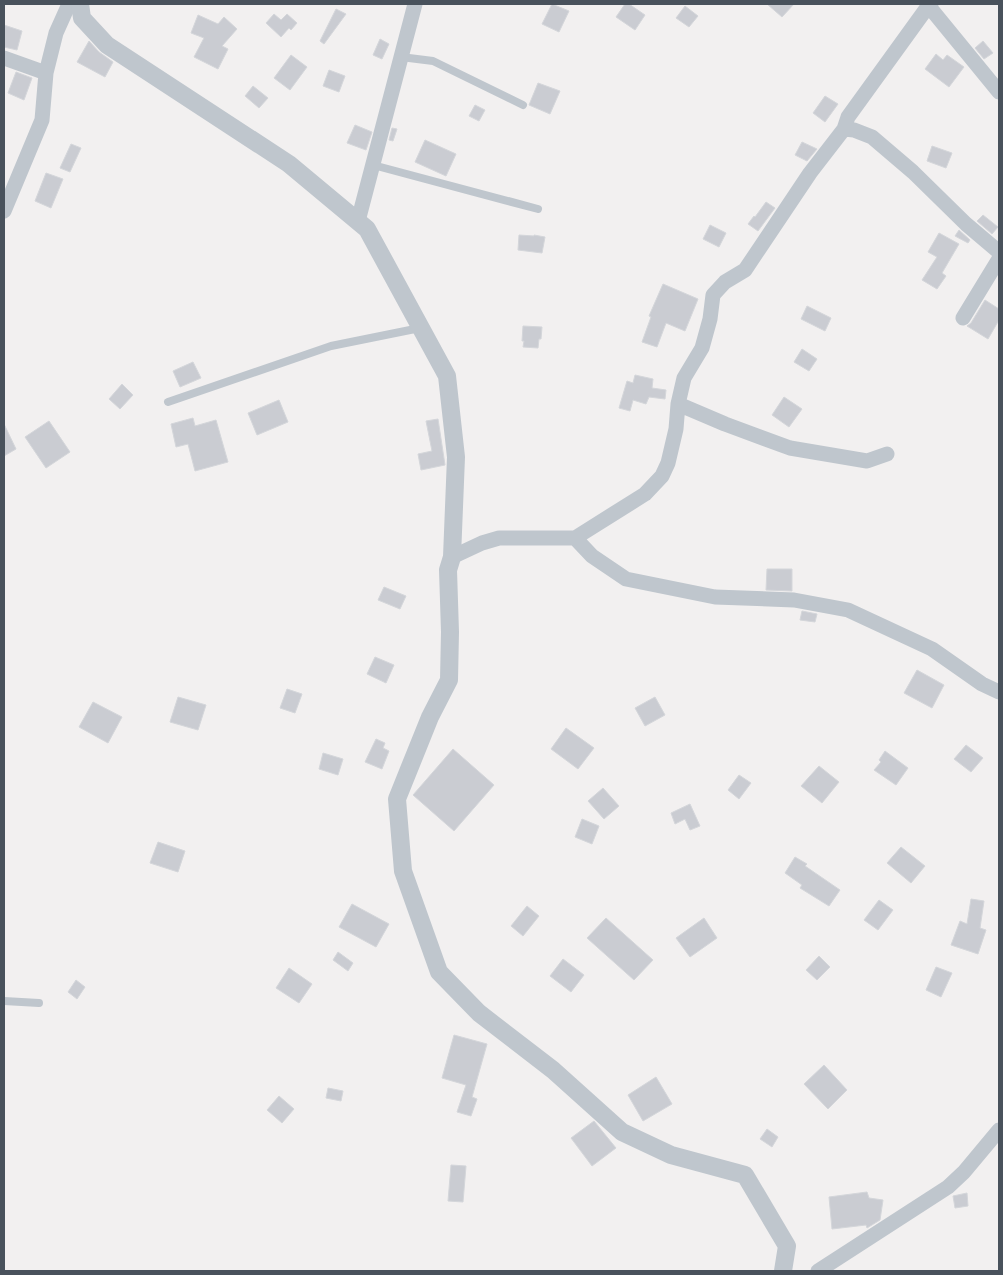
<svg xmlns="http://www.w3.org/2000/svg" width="1003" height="1275" font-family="'Work Sans',sans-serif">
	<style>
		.building { fill: #caccd2; stroke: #d4d6da }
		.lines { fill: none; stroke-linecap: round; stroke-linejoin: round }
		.service { stroke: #bfc6cd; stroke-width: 8 }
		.minor { stroke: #bfc6cd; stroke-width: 15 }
		.tertiary { stroke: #bfc6cd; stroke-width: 18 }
	</style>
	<rect width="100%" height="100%" fill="#f2f0f0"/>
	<!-- building -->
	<path class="building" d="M552,4L569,11L559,32L542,24Z
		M625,4H629L645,15L635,30L616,17Z
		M767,4H794L782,17Z
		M685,6L698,16L689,27L676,18Z
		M336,9L346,14L324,44L320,41Z
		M274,14L281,20L287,14L297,23L291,30L289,28L281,37L266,23Z
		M198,15L218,24L224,17L237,29L222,46L228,49L218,69L194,57L204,38L191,33Z
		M4,25L22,31L17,50L4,47Z
		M380,39L389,44L382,59L373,55Z
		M89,41L99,52L113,62L105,77L77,62Z
		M983,41L993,53L984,59L975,48Z
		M936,54L943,60L947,55L964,67L949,87L925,69Z
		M291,55L307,67L290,90L274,78Z
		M329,70L345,76L339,92L323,86Z
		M16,72L32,78L24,100L8,93Z
		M538,83L560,91L550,114L529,105Z
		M253,86L268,98L259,108L245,96Z
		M825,96L838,104L825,122L813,113Z
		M475,105L485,110L479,121L469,116Z
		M355,125L372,132L366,150L347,143Z
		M392,128L397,129L393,141L389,140Z
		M425,140L456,154L446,176L415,162Z
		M802,142L817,149L807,161L795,155Z
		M71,144L81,148L70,172L60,168Z
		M932,146L952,153L946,168L927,161Z
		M46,173L63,179L51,208L35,201Z
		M766,202L775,208L758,231L748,224L754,216L755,217Z
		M983,215L998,227L992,234L977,221Z
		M710,225L726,233L719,247L703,239Z
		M959,230L970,240L968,243L955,236Z
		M939,233L959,244L942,273L946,276L937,289L922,280L937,257L928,252Z
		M519,235L534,236V235L545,237L542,253L518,250Z
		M663,284L698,299L685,331L666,323L657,347L642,342L651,317L649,316Z
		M985,300L999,309V320L988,339L967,326L971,323Z
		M807,306L831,318L825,331L801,319Z
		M523,326L542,327L541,339H539L538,348L523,347L524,341H522Z
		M802,349L817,359L809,371L794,362Z
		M193,362L201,378L180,387L173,371Z
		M635,375L653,379L652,388L666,390L665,399L649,397L646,404L633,400L630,411L619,408L627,381L633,383Z
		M122,384L133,395L120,409L109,399Z
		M784,397L802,409L789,427L772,415Z
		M279,400L288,422L257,435L248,413Z
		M193,418L195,426L216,420L228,462L195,471L188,444L176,447L171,424Z
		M438,419L445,465L421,470L418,454L432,451L426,421Z
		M49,421L70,452L46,468L25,437Z
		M4,424L16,449L4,456Z
		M767,569H792V591L766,590Z
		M384,587L406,596L400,609L378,600Z
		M802,611L817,614L815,622L800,620Z
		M375,657L394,665L386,683L367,674Z
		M917,670L944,685L932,708L904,693Z
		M287,689L302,694L295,713L280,708Z
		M178,697L206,705L198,730L170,722Z
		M655,697L665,715L645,726L635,708Z
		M93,702L122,717L108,743L79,727Z
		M566,728L594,748L578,769L551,749Z
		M376,739L385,743L383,748L389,751L382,769L365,762Z
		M966,745L983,758L971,772L954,759Z
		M453,749L494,785L454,831L413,795Z
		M885,751L908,768L896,785L874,770L881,762L879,760Z
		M323,753L343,759L338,775L319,769Z
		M819,766L839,782L822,803L801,786Z
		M739,775L751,783L739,799L728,790Z
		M603,788L619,806L604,819L588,801Z
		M690,804L700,826L690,830L685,819L675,824L671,813Z
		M582,819L599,826L592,844L575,837Z
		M158,842L185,851L178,872L150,863Z
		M901,847L925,866L911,883L887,863Z
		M795,857L807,864L805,866L840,890L829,906L800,888L802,885L785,873Z
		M971,899L984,901L980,928L986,930L978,954L951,945L960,921L967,924Z
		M879,900L893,910L878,930L864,920Z
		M352,904L389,924L376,947L339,927Z
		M527,906L539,916L523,936L511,926Z
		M606,918L653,960L634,980L587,938Z
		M704,918L717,938L690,957L676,938Z
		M338,952L353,963L348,971L333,960Z
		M819,956L830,967L817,980L806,970Z
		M563,959L584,975L571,992L550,976Z
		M936,967L952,973L941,997L926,990Z
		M289,968L312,984L299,1003L276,988Z
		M76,980L85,987L77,999L68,992Z
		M454,1035L487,1044L472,1097L477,1099L471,1116L457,1112L466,1085L442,1078Z
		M824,1065L847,1090L828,1109L804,1084Z
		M656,1077L672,1104L643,1121L628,1095Z
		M328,1088L343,1091L341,1101L326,1098Z
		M279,1096L294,1109L282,1123L267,1110Z
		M594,1121L616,1148L592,1166L571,1138Z
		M767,1129L778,1137L772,1147L760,1139Z
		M451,1165L466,1166L463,1202L448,1201Z
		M867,1192L869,1198L883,1200L880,1220L867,1228L866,1225L832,1229L829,1197Z
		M967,1193L968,1206L955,1208L953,1196Z"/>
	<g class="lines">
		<!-- service -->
		<path class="service" d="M401,57L433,61L523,105
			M373,165L538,209
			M168,402L331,346L420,328
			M4,1001L39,1003"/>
		<!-- minor -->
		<path class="minor" d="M927,4L999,92
			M4,58L46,73
			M844,129L848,117L929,5L931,4
			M4,211L42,120L46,73L56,33L69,4
			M358,221L415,4
			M963,318L999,259
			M678,404L725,424L790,448L867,461L887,454
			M575,538L592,556L626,579L715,597L794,600L848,610L932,649L982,684L999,692
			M452,557L482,543L499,538H575L645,494L662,476L668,463L676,429L678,404L684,378L702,348L710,319L713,295L725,282L745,270L810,173L844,129L854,130L872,137L913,172L966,224L999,252
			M818,1271L948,1187L964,1172L999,1130"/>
		<!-- tertiary -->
		<path class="tertiary" d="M80,4L82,18L107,45L289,164L367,229L447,376L456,457L452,557L448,570L450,632L449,680L430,717L397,799L403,871L439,972L479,1013L553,1070L622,1132L671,1155L745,1175L787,1246L783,1271"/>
	</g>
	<!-- border -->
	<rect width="1003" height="1275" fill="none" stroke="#49525c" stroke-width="10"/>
</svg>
